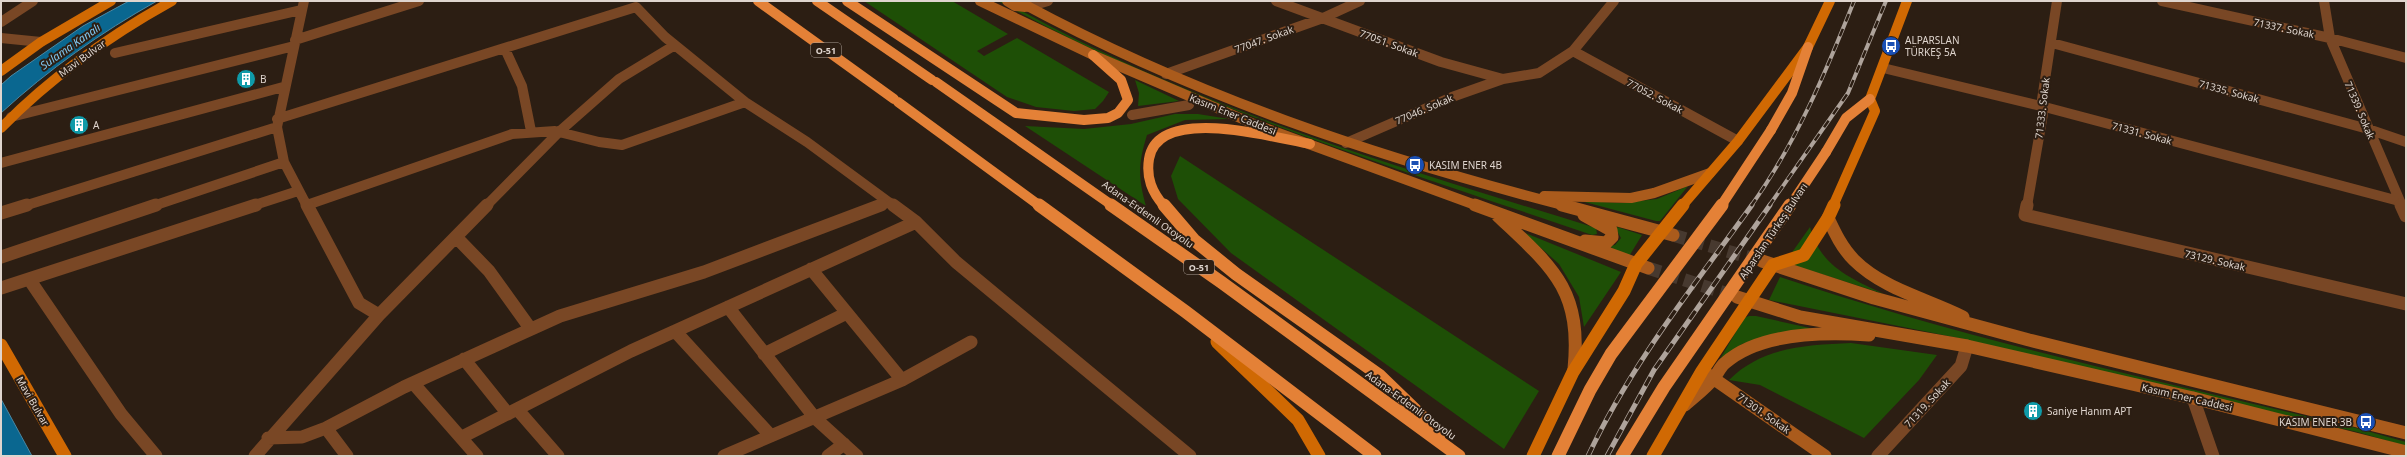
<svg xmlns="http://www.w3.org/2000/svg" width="2407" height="457" font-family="'Noto Sans',sans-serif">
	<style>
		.green { fill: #1e4f06 }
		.water { fill: #0a6790; stroke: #4a88a3 }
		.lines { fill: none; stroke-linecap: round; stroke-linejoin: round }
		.secondary-tunnel { stroke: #47392f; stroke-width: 13; stroke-dasharray: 13 6; stroke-linecap: butt }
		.street-far1 { stroke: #794725; stroke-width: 10 }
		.street { stroke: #794725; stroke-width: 13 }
		.secondary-far1 { stroke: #aa5b1c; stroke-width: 10 }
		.secondary { stroke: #aa5b1c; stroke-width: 13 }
		.primary-far1 { stroke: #d06903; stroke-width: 10 }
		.primary { stroke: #d06903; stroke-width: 13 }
		.highway-far1 { stroke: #e48137; stroke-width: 10 }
		.highway { stroke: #e48137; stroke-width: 13 }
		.rail-far1-casing { stroke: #aea39b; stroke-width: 4 }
		.rail-casing { stroke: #aea39b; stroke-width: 5 }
		.rail-far1 { stroke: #2c1e13; stroke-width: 2.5; stroke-dasharray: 8; stroke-linecap: butt }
		.rail { stroke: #2c1e13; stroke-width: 3.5; stroke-dasharray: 10; stroke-linecap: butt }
		.highway-bridge-far1 { stroke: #e48137; stroke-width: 10 }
		.highway-bridge { stroke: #e48137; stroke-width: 13 }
		.labels { text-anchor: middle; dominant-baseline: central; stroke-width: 4; stroke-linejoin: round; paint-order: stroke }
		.shield { fill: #2c1e13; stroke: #a99e96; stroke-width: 1 }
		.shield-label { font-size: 9px; font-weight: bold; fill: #dfd5ce }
		.street-label { font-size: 10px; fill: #dfd5ce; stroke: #2c1e13 }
		.poi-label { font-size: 10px; fill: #dfd5ce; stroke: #2c1e13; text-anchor: start }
		.water-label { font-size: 11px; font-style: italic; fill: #82c9f3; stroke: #2c1e13 }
	</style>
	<rect width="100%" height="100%" fill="#2c1e13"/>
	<!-- green -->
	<path class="green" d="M864,1H952L1008,34L977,51L984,56L1017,38L1109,92L1103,101L1095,109L1074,111L1036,107L1007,97Z
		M998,1H1004C1188,106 1395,166 1596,228L1597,234L1592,235C1391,166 1185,104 998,1Z
		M1135,80L1179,101L1138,106L1139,93Z
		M1175,114H1198L1229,119L1185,120L1147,135C1138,164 1138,177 1146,206L1025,126L1084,129L1131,124Z
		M1180,156L1539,391L1504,449L1231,253L1178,199L1171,176Z
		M1688,186L1660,221H1656L1581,201L1622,203L1657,199Z
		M1614,226L1642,235L1628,258L1609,246L1615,245L1621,238Z
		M1810,227C1820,266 1850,278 1884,294L1793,265L1788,258Z
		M1523,232L1621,272L1584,327L1579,297L1559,264Z
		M1780,277C1968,340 2163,382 2356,428L2406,442V446L2357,432L1963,339L1769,300Z
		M1749,316H1756L1819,330L1765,337L1742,344L1720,359L1744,318Z
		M1851,343L1937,355L1919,380L1864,438L1760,385L1729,380C1762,347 1806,345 1851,343Z"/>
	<!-- water -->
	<path class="water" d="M129,1H157C100,33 49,69 1,113V85L11,76L83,26Z
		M1,399L32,456H1Z"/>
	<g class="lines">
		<!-- secondary-tunnel -->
		<path class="secondary-tunnel" d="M1673,235L1761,261
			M1648,268L1737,297"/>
		<!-- street-far1 -->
		<path class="street-far1" d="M304,1L277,127L284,162L307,206
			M1276,1L1441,62L1503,79
			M2162,1L2330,38L2406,58
			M2324,1L2330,38L2402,206
			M1028,7L1048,1
			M1,22L33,1
			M1,38L41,42
			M295,40L419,1
			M2052,43L2368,129L2406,142
			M505,49L522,86L531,131
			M1573,51L1738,141
			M115,53L301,10
			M1883,68L2041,106L2399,201
			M1166,74L1323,18L1360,1
			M1132,115L1189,105
			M11,117L294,46
			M277,119L636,7L665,37L745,102L807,142L894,206
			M1346,143L1452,97L1503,79L1539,73L1573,51L1614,1
			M1,163L283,87
			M307,205L512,134L555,131L599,142L622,145L745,102
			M24,206L277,127
			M153,206L284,162
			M252,206L298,191
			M486,206L560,131L619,79L675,45
			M879,206L889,202
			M2027,206L2043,114L2041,106L2057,1"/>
		<!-- street -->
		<path class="street" d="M307,205L359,303L379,315
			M893,205L916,222L956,262L1190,456
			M2027,205L2025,215L2406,304
			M2401,205L2406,216
			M1,213L27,205
			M457,238L489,271L530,328
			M1,257L156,205
			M811,269L902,380
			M29,279L121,414L156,456
			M1,288L256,205
			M728,307L815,418L857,456
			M675,331L771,436
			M764,354L847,313
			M464,359L508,414
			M413,383L477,456
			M2193,398L2213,456
			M517,409L558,456
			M326,428L347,456
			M462,437L631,351L916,222
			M268,438L302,437L326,428L404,387L560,316L704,272L881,205
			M255,456L379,315L487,205
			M724,456L902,380L971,342
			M828,456L844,444
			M1878,456L1961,366L1967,346"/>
		<!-- secondary-far1 -->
		<path class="secondary-far1" d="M980,1L1093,55L1254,124L1478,206
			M1007,1L1015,6L1025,7
			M1018,1C1191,95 1376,157 1566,206
			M1544,196L1631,198L1654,193L1710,173"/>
		<!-- secondary -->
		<path class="secondary" d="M1475,205L1648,268
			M1562,205L1673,235
			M1584,215L1611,230L1612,237L1606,243L1585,241
			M1498,216C1552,267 1582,289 1574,369
			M1828,218C1835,233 1842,248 1854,260C1883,289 1927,299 1963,317
			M1762,261L1874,298L2029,340L2406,433
			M1737,297L1800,317L1967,346L2193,398L2406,452
			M1707,374L1825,456
			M1685,405C1695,396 1706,388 1714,378C1718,373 1720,367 1725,363C1760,332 1825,332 1869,335"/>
		<!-- primary-far1 -->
		<path class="primary-far1" d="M1,71L41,42L111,1
			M1,128C52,76 109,36 172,1
			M1682,206L1738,141L1808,47L1830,1
			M1833,206L1875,111L1870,99L1907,1"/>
		<!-- primary -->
		<path class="primary" d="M1217,342L1298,420L1319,456
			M1,345L65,456
			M1533,456L1573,372L1624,291L1636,264L1683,205
			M1653,456L1702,371L1773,265L1804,255L1828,218L1834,205"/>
		<!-- highway-far1 -->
		<path class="highway-far1" d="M758,1L894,99
			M817,1L932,80
			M847,1L1016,113L1084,120L1108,118L1118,113L1128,100L1121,80L1093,55
			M936,82L1113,206
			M898,102L1040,206
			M1771,130L1792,93L1808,47
			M1826,152L1846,118L1870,99
			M1164,206C1152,192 1146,178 1149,159C1158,104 1275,138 1310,144"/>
		<!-- highway -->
		<path class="highway" d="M1039,205L1186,312L1375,456
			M1111,205L1221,282L1459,456
			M1164,205L1194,240L1236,274L1379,375L1440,434"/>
		<!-- rail-far1 casing -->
		<g class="rail-far1-casing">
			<path id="rail-far1" d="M1751,206C1796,143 1826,72 1854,1
				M1769,206L1848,93L1886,1"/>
		</g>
		<!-- rail casing -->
		<g class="rail-casing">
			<path id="rail" d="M1588,456C1631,364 1693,287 1752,205
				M1607,456L1654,370L1770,205"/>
		</g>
		<!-- rail-far1 -->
		<use href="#rail-far1" class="rail-far1"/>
		<!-- rail -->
		<use href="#rail" class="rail"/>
		<!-- highway-bridge-far1 -->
		<path class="highway-bridge-far1" d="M1721,206L1771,130
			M1790,206L1826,152"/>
		<!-- highway-bridge -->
		<path class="highway-bridge" d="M1558,456L1590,390L1611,354L1722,205
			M1622,456L1664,387L1790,205"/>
	</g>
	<!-- icons -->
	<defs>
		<g id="bus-disc" transform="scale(1)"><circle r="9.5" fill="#1a4fb4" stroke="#2c1e13"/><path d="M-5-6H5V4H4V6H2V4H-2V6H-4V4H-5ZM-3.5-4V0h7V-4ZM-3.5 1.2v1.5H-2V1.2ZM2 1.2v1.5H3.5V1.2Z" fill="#fff"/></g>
		<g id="building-disc" transform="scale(1)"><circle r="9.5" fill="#0f9aa8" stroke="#2c1e13"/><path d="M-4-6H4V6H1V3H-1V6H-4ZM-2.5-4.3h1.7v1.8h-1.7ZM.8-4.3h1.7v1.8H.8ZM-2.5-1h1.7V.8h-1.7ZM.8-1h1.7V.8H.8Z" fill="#fff"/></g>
	</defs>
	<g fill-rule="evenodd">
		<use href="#bus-disc" x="1891" y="46"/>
		<use href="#building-disc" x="246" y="79"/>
		<use href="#building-disc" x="79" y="125"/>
		<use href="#bus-disc" x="1415" y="165"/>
		<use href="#building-disc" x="2033" y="411"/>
		<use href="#bus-disc" x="2366" y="422"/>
	</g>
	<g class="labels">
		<!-- shield labels -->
		<g class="shield">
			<rect x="811" y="43" width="30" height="14" rx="3"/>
			<rect x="1184" y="260" width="30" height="14" rx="3"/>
		</g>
		<g class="shield-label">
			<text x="826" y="50">O-51</text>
			<text x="1199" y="267">O-51</text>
		</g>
		<!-- street labels -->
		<g class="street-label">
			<text transform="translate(2284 28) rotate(12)">71337. Sokak</text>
			<text transform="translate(1264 39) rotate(-20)">77047. Sokak</text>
			<text transform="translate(1389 43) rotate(20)">77051. Sokak</text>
			<text transform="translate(82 58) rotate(-36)">Mavi Bulvar</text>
			<text transform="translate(2229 91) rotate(15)">71335. Sokak</text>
			<text transform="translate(1655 96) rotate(28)">77052. Sokak</text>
			<text transform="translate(2042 108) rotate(-83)">71333. Sokak</text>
			<text transform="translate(1424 109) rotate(-23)">77046. Sokak</text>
			<text transform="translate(2360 110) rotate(67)">71339. Sokak</text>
			<text transform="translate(1233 114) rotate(22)">Kasım Ener Caddesi</text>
			<text transform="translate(2142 133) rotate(15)">71331. Sokak</text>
			<text transform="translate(1148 214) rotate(35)">Adana-Erdemli Otoyolu</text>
			<text transform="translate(1773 231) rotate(-56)">Alparslan Türkeş Bulvarı</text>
			<text transform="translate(2215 260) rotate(13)">73129. Sokak</text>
			<text transform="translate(2187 397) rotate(13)">Kasım Ener Caddesi</text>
			<text transform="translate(33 401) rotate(60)">Mavi Bulvar</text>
			<text transform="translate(1927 403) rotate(-47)">71319. Sokak</text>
			<text transform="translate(1411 405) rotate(36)">Adana-Erdemli Otoyolu</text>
			<text transform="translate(1764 413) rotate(35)">71301. Sokak</text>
		</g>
		<!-- poi labels -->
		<g class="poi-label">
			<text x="1905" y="40">ALPARSLAN<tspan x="1905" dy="12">TÜRKEŞ 5A</tspan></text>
			<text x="260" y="79">B</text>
			<text x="93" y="125">A</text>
			<text x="1429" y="165">KASIM ENER 4B</text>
			<text x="2047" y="411">Saniye Hanım APT</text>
			<text x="2352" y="422" text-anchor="end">KASIM ENER 3B</text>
		</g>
		<!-- water labels -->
		<g class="water-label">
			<text transform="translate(70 46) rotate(-35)">Sulama Kanalı</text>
		</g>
	</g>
	<!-- border -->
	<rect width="2407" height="457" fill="none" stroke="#dfd5ce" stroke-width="4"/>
</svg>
